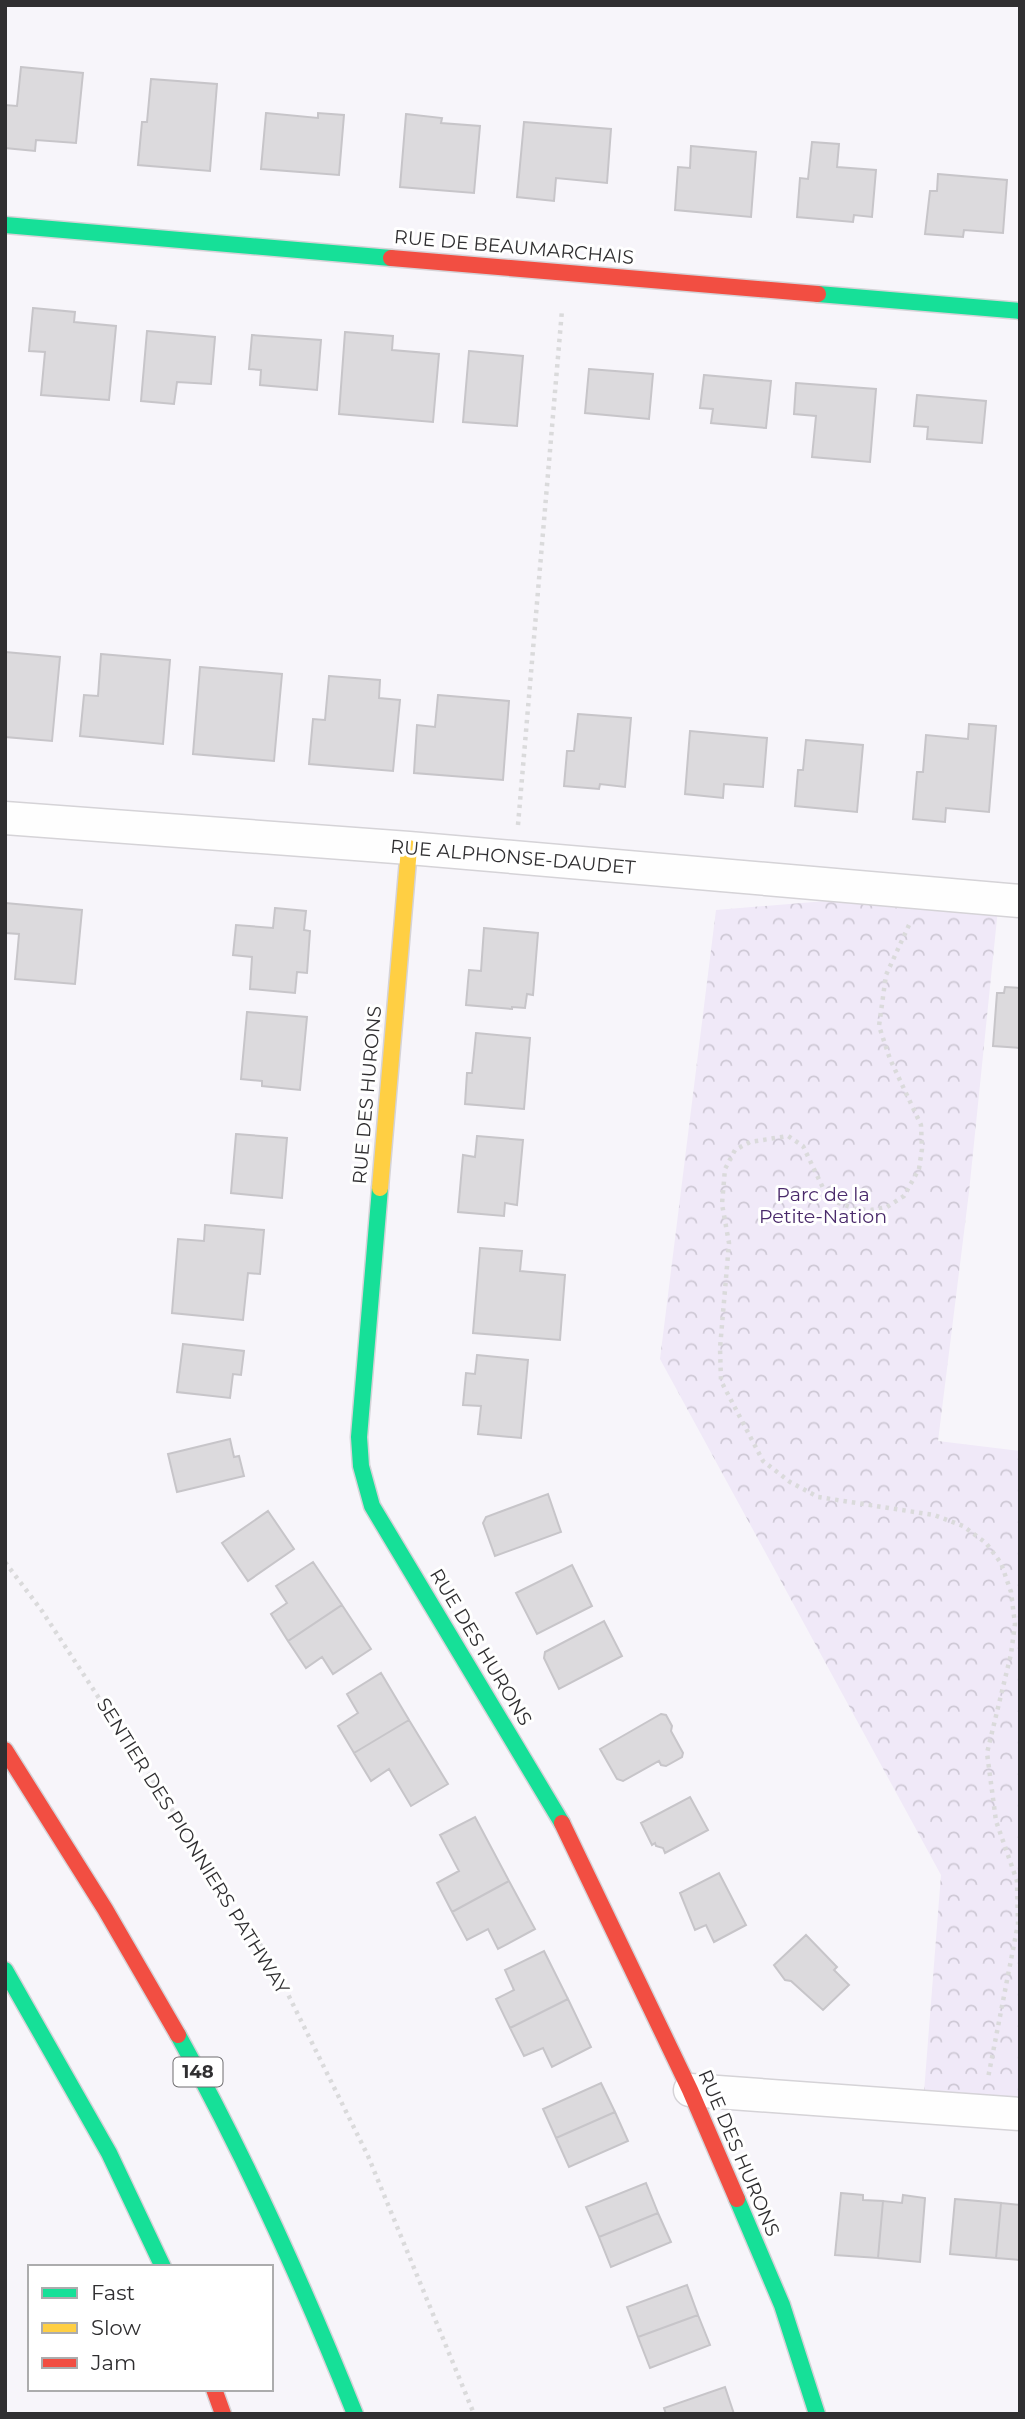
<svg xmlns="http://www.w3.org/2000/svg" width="1025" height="2419" font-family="Montserrat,sans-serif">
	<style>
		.park { fill: url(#park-crowns) }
		.building { fill: #dcdadd; stroke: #c7c5c9; stroke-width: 2 }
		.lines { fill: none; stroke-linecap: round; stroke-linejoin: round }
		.street-casing { stroke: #d5d3d7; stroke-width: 35 }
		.fast-casing { stroke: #d5d3d7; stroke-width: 19 }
		.slow-casing { stroke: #d5d3d7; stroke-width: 19 }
		.jam-casing { stroke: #d5d3d7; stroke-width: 19 }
		.path { stroke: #dadadb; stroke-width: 4.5; stroke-dasharray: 3.5 5; stroke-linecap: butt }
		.street { stroke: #fefefe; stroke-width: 32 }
		.fast { stroke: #16e098; stroke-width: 16 }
		.slow { stroke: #ffcf43; stroke-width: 16 }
		.jam { stroke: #f24e42; stroke-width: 16 }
		.labels { text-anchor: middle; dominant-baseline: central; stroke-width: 6; stroke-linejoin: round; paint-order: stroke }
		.shield { fill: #fff; stroke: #6e6d6f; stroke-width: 2 }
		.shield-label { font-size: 18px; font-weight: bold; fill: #302f31 }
		.street-label { font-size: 19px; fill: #302f31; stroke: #fff }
		.park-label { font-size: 19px; fill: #4a2a6b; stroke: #fff }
	</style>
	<defs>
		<pattern id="park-crowns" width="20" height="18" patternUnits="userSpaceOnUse" patternTransform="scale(1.75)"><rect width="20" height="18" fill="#f0e9f8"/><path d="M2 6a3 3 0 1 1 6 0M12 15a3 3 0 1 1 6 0" fill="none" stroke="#cec8d5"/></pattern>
	</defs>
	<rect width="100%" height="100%" fill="#f7f5fa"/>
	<!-- park -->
	<path class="park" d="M923,893L999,899L969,1192L938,1441L1020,1451V2114L923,2105L941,1875L660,1359L716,910Z"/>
	<!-- building -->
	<path class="building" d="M21,67L83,73L76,143L36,140L35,151L5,148V105L17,106Z
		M151,79L217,84L210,171L138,165L142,122H147Z
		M266,113L318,118V113L344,115L339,175L261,169Z
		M406,114L442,118L441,123L480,126L474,193L400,187Z
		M524,122L611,129L607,183L556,178L554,201L517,197Z
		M812,142L839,144L837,167L876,170L872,217L854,215L853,222L797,217L800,178L808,179Z
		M691,146L756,152L751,217L675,210L678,167L690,168Z
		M938,174L1007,180L1003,233L964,230L963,237L925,234L930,191H937Z
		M33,308L75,312L74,322L116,326L109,400L41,395L45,352L29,351Z
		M147,331L215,337L211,384L177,382L174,404L141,401Z
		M345,332L393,336L392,350L439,354L433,422L339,414Z
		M252,335L321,340L317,390L260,385L261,370L249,369Z
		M469,351L523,356L517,426L463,422Z
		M589,369L653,374L649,419L585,413Z
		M704,375L771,381L766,428L711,423L713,409L700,408Z
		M796,383L876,389L870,462L812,457L816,416L794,414Z
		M917,395L986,401L982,443L927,439L928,427L914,426Z
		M5,652L60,657L52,741L5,737Z
		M101,654L170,660L163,744L80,736L84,695L98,696Z
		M200,667L282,674L274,761L193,754Z
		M329,676L380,680L379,698L400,700L393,771L309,764L313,719L325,720Z
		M438,695L509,701L503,780L414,773L417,725L435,727Z
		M578,714L631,718L625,787L600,784L599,789L564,786L567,751H574Z
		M969,724L996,726L989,812L946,808L945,822L913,819L917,772H923L926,735L968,739Z
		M690,731L767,738L763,787L724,784L723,798L685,794Z
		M806,740L863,745L857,812L795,806L798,770H803Z
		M5,903L82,910L75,984L15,979L19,934L5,933Z
		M275,908L306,911L304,930L310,931L307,973L297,972L295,993L250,989L252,957L233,955L236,925L273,928Z
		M484,928L538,933L533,995L527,994L525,1008L512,1007V1009L466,1005L469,970L481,971Z
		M1005,987L1020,988V1048L993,1046L997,993H1004Z
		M247,1012L307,1017L300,1090L262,1086V1081L241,1079Z
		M476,1033L530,1038L524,1109L465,1104L467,1073H472Z
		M236,1134L287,1138L282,1198L231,1193Z
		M477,1136L523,1140L517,1205L505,1203L504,1216L458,1212L463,1155L475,1157Z
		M205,1225L264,1230L260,1274L248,1273L243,1320L172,1313L178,1239L204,1241Z
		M480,1248L522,1251L520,1271L565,1275L560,1340L473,1333Z
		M183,1344L244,1351L241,1375L233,1374L230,1398L177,1392Z
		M477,1355L528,1360L521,1438L478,1434L481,1406L463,1405L466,1373L475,1374Z
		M230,1439L234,1457L239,1456L244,1476L177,1492L168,1454Z
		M548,1494L561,1532L495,1556L483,1523L486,1517Z
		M268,1511L294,1549L248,1581L222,1543Z
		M313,1562L342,1605L288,1641L271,1614L287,1603L276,1586Z
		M572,1565L592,1606L537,1634L516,1593Z
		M342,1605L371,1649L333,1674L322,1657L306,1668L288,1641Z
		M604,1621L622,1656L559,1689L544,1658L545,1652Z
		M381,1673L409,1720L354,1753L338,1726L358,1713L347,1694Z
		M661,1714L666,1715L672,1726L671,1731L683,1753L682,1757L666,1766L661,1765L659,1761L623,1781L617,1779L600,1749Z
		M409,1720L448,1784L411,1806L389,1769L371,1781L354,1753Z
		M690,1797L708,1830L665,1853L663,1848L656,1846L655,1843L652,1845L641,1823Z
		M475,1817L509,1881L452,1912L437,1883L459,1871L440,1835Z
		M719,1873L746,1925L714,1942L706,1925L695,1930L680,1893Z
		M509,1881L535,1929L498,1949L488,1929L467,1940L452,1912Z
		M806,1935L837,1967L834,1970L849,1985L823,2010L791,1981L785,1980L774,1965Z
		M544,1951L568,1999L510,2028L496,1999L514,1990L505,1970Z
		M568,1999L591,2047L552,2067L543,2048L524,2056L510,2028Z
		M601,2083L615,2112L556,2138L543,2109Z
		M615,2112L628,2141L569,2167L556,2138Z
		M646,2183L658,2213L599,2237L586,2207Z
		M841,2193L863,2195V2200L883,2201L878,2258L835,2255Z
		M903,2195L925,2198L920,2262L878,2258L883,2201L902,2203Z
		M955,2199L1001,2203L996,2258L950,2254Z
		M1001,2203L1020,2205V2260L996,2258Z
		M658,2213L671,2242L611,2267L599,2237Z
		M687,2285L698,2315L638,2337L627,2307Z
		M698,2315L710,2345L650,2368L638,2337Z
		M725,2387L734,2414H666L664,2408Z"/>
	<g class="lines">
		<!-- street casing -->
		<g class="street-casing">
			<path id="street" d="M5,818L409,848L1020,901
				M690,2090L1020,2114"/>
		</g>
		<!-- fast casing -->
		<g class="fast-casing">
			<path id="fast" d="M5,225L391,258
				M818,294L1020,311
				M380,1188L359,1437L361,1466L372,1506L562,1823
				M5,1970L109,2153L163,2267
				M178,2035C246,2158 303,2284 355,2414
				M737,2199L782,2305L817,2414"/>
		</g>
		<!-- slow casing -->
		<g class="slow-casing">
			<path id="slow" d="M380,1188L409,848"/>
		</g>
		<!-- jam casing -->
		<g class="jam-casing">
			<path id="jam" d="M391,258L818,294
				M5,1750L105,1909L178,2035
				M562,1823L690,2090L737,2199
				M214,2389L223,2414"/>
		</g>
		<!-- path -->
		<path class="path" d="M518,825L562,310
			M909,925L886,975L879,1026L890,1059L921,1125L922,1149L919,1169L904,1196L887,1207L871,1210L856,1209L836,1202L824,1190L803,1146L788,1136L750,1142L735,1150L725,1169L722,1204L729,1243L720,1348L721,1381L763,1461L790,1482L818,1497L934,1515L963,1526L986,1543L1001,1563L1011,1592L1015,1624L1011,1654L987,1753L996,1821L1017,1881L1018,1924L988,2078
			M5,1562L42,1611L273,1964L368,2156L474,2414"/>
		<!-- street -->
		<use href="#street" class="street"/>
		<!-- fast -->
		<use href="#fast" class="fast"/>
		<!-- slow -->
		<use href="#slow" class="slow"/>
		<!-- jam -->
		<use href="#jam" class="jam"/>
	</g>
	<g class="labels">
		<!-- shield labels -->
		<rect class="shield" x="173.5" y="2057.5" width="49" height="29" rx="5"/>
		<g class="shield-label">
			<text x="198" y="2072">148</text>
		</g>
		<!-- street labels -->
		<g class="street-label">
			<text transform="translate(514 247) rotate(5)">RUE DE BEAUMARCHAIS</text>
			<text transform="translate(513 857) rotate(5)">RUE ALPHONSE-DAUDET</text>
			<text transform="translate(367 1095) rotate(-85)">RUE DES HURONS</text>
			<text transform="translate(481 1647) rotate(59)">RUE DES HURONS</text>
			<text transform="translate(193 1846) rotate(58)">SENTIER DES PIONNIERS PATHWAY</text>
			<text transform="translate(739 2153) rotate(67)">RUE DES HURONS</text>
		</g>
		<!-- park labels -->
		<g class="park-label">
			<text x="823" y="1194">Parc de la<tspan x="823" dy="22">Petite-Nation</tspan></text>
		</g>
	</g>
	<!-- border -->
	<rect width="1025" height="2419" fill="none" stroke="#302f31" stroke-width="14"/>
	<!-- legend -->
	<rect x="28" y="2265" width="245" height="126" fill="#ffffff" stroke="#acacad" stroke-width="2"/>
	<rect x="42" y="2288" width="35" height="10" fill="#16e098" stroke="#acacad" stroke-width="2"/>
	<text x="91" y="2300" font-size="21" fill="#302f31">Fast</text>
	<rect x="42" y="2323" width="35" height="10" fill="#ffcf43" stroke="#acacad" stroke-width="2"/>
	<text x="91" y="2335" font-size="21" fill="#302f31">Slow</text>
	<rect x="42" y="2358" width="35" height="10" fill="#f24e42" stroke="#acacad" stroke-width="2"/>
	<text x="91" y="2370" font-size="21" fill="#302f31">Jam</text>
</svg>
